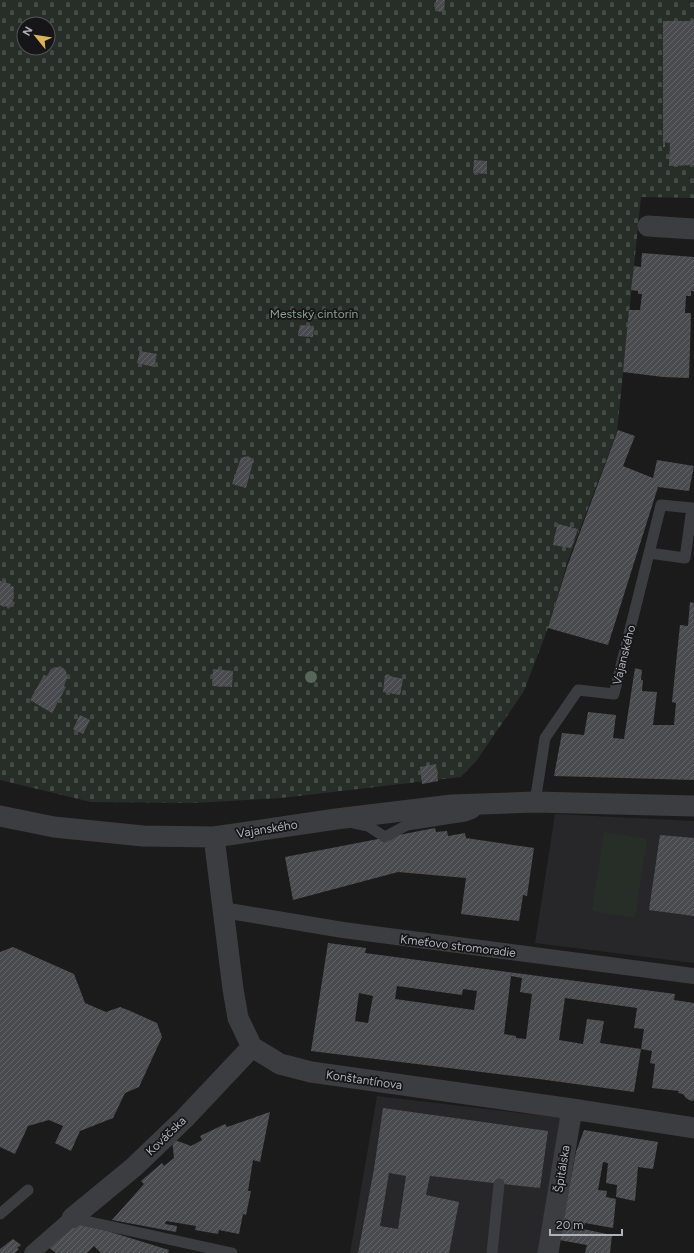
<svg xmlns="http://www.w3.org/2000/svg" width="694" height="1253" font-family="Figtree,sans-serif">
	<style>
		.built { fill: #272729 }
		.cemetery { fill: url(#cemetery-stones); fill-rule: evenodd }
		.garden { fill: #272e28 }
		.building { fill: url(#building-hatch); fill-rule: evenodd }
		.lines { fill: none; stroke-linecap: round; stroke-linejoin: round }
		.service { stroke: #3c3d41; stroke-width: 11 }
		.pedestrian { stroke: #3c3d41; stroke-width: 16 }
		.minor { stroke: #3c3d41; stroke-width: 21 }
		.tree { fill: #576659 }
		.labels { text-anchor: middle; dominant-baseline: central; stroke-width: 3.5; stroke-linejoin: round; paint-order: stroke }
		.park-label { font-size: 12px; fill: #88a38b; stroke: #161517 }
		.street-label { font-size: 12px; fill: #afb2ba; stroke: #161517 }
	</style>
	<defs>
		<pattern id="cemetery-stones" width="16" height="16" patternUnits="userSpaceOnUse"><rect width="16" height="16" fill="#272e28"/><path d="M2 7V4a2 2 0 0 1 4 0v3zM10 15v-3a2 2 0 0 1 4 0v3z" fill="#444a45"/></pattern>
		<pattern id="building-hatch" width="6" height="6" patternUnits="userSpaceOnUse"><rect width="6" height="6" fill="#4a4b4e"/><path d="M-1 1l2-2M0 6l6-6M5 7l2-2" fill="none" stroke="#626365"/></pattern>
	</defs>
	<rect width="100%" height="100%" fill="#1b1b1c"/>
	<!-- built -->
	<path class="built" d="M555,814L694,821V963L535,943Z
		M377,1096L570,1119L548,1253H350Z"/>
	<!-- cemetery -->
	<path class="cemetery" d="M0,0H694V198L641,197L617,432L567,563L551,620L524,691L477,760L461,777L281,798L192,803L91,802L0,780ZM24,24H48V48H24Z"/>
	<!-- garden -->
	<path class="garden" d="M604,832L647,839L635,918L592,911Z"/>
	<!-- building -->
	<path class="building" d="M436,0H445L444,12L435,11Z
		M663,21H694V165L669,166L670,142H665V147H663Z
		M474,160L487,161V174L473,173Z
		M642,253L694,257V291H691V296H686L685,313H691L689,378L663,377L623,372L629,310H640L642,294H638V291L631,290L634,266L641,267Z
		M300,325L314,326L313,337L298,336Z
		M140,351L157,354L154,367L137,363Z
		M618,430L635,436L623,466L653,478L657,460L694,466L689,491L658,487L608,645L548,628L567,567Z
		M248,456L251,458L253,462L246,488L232,484L241,458Z
		M558,524L578,529L571,548L553,545L555,534Z
		M0,581L11,584L10,586H13L14,598L12,600L15,603L8,609L6,606L4,607L0,605Z
		M690,602L694,603V780L554,776L562,733L584,735L588,712L616,715L613,738L624,739L635,668L642,670L641,680H643L642,691L657,692L653,725H674L676,703L672,702L680,625L688,626Z
		M55,667L63,668L66,671L67,678L64,686L66,687L52,713L30,700L44,675L47,676L51,669Z
		M213,669L233,671L232,687L212,686Z
		M385,675L403,679L400,695L383,692Z
		M80,715L90,720L83,734L73,729Z
		M436,764L438,781L422,784L420,767Z
		M435,828L436,832L447,831L448,836L465,833L466,838L534,848L527,896L523,895L519,921L461,914L466,878L398,872L293,900L285,857Z
		M660,835L694,838V916L649,910Z
		M328,943L366,948L365,953L675,994L674,1000L694,1003V1100L691,1101L686,1098L683,1094L678,1093L679,1091L652,1088L655,1064L650,1063L652,1051L641,1049L644,1029L634,1028L637,1008L565,998L559,1040L583,1044L587,1019L604,1021L600,1043L641,1049L634,1092L539,1079L311,1051ZM511,976L522,978L520,992L532,994L526,1039L516,1038V1036L504,1034ZM397,986L462,995L463,989L477,991L474,1010L395,999ZM359,993L373,996L368,1023L355,1021Z
		M13,947L74,974L85,1003L106,1012L120,1007L128,1010L157,1023L162,1037L139,1087L125,1093L113,1118L80,1131L71,1151L55,1143L63,1126L49,1120L28,1126L15,1154L0,1147V952Z
		M383,1108L548,1131L540,1188L430,1176L426,1195L459,1202L449,1253H358L374,1169ZM389,1173L406,1176L398,1229L380,1226Z
		M270,1112L260,1162L253,1160L248,1191H251L246,1215L243,1214L239,1234L219,1230L218,1234L195,1230L196,1226L166,1221L165,1224L177,1226L176,1232L112,1220L144,1184L141,1181L162,1163L164,1166L174,1158L172,1139L191,1146L202,1140L200,1136L225,1124L227,1127Z
		M584,1130L658,1142L653,1169L638,1167L635,1201L616,1197L617,1185L606,1183L608,1163L603,1162L598,1190L607,1191L606,1197L616,1199L613,1228L585,1223L583,1229L612,1235L610,1253H585L587,1245L559,1240L576,1152Z
		M75,1221L169,1250L168,1253H101L94,1246L87,1253H56L48,1247Z
		M13,1239L21,1245L17,1248L19,1249L15,1253H0V1249Z"/>
	<g class="lines">
		<!-- service -->
		<path class="service" d="M535,802L545,738L578,690L614,694L661,505L692,508L685,558L649,553
			M354,823L368,826L385,837L407,825L465,816L473,813L480,807
			M0,1214L28,1190
			M72,1218L232,1253
			M492,1253L499,1184"/>
		<!-- pedestrian -->
		<path class="pedestrian" d="M223,910L343,930L694,976
			M32,1253L72,1218"/>
		<!-- minor -->
		<path class="minor" d="M648,226L694,229
			M0,816L54,827L143,836L214,837L336,819L452,805L535,802L694,806
			M214,837L233,989L238,1018L252,1047L280,1064L311,1072L572,1109L694,1128
			M72,1218L134,1167L184,1119L252,1047
			M548,1253L572,1109"/>
	</g>
	<!-- trees -->
	<circle class="tree" cx="311" cy="677" r="6"/>
	<g class="labels">
		<!-- park labels -->
		<g class="park-label">
			<text x="314" y="314">Mestský cintorín</text>
		</g>
		<!-- street labels -->
		<g class="street-label">
			<text transform="translate(624 655) rotate(-76)">Vajanského</text>
			<text transform="translate(267 829) rotate(-9)">Vajanského</text>
			<text transform="translate(458 946) rotate(7)">Kmeťovo stromoradie</text>
			<text transform="translate(364 1080) rotate(8)">Konštantínova</text>
			<text transform="translate(166 1136) rotate(-44)">Kováčska</text>
			<text transform="translate(562 1169) rotate(-81)">Špitálska</text>
		</g>
	</g>
	<!-- north arrow -->
	<g transform="translate(36 36) rotate(300)"><circle r="19" fill="#161517" stroke="#535458"/>
	<path d="M0-3L7 15L0 10L-7 15Z" fill="#deb451"/>
	<text y="-6" font-size="11" font-weight="bold" text-anchor="middle" fill="#afb2ba">N</text>
	</g>
	<!-- scale -->
	<path d="M550 1229v6h72v-6" fill="none" stroke="#afb2ba" stroke-width="2"/>
	<text x="556" y="1229" font-size="12" fill="#afb2ba" stroke="#161517" stroke-width="3" paint-order="stroke">20 m</text>
</svg>
